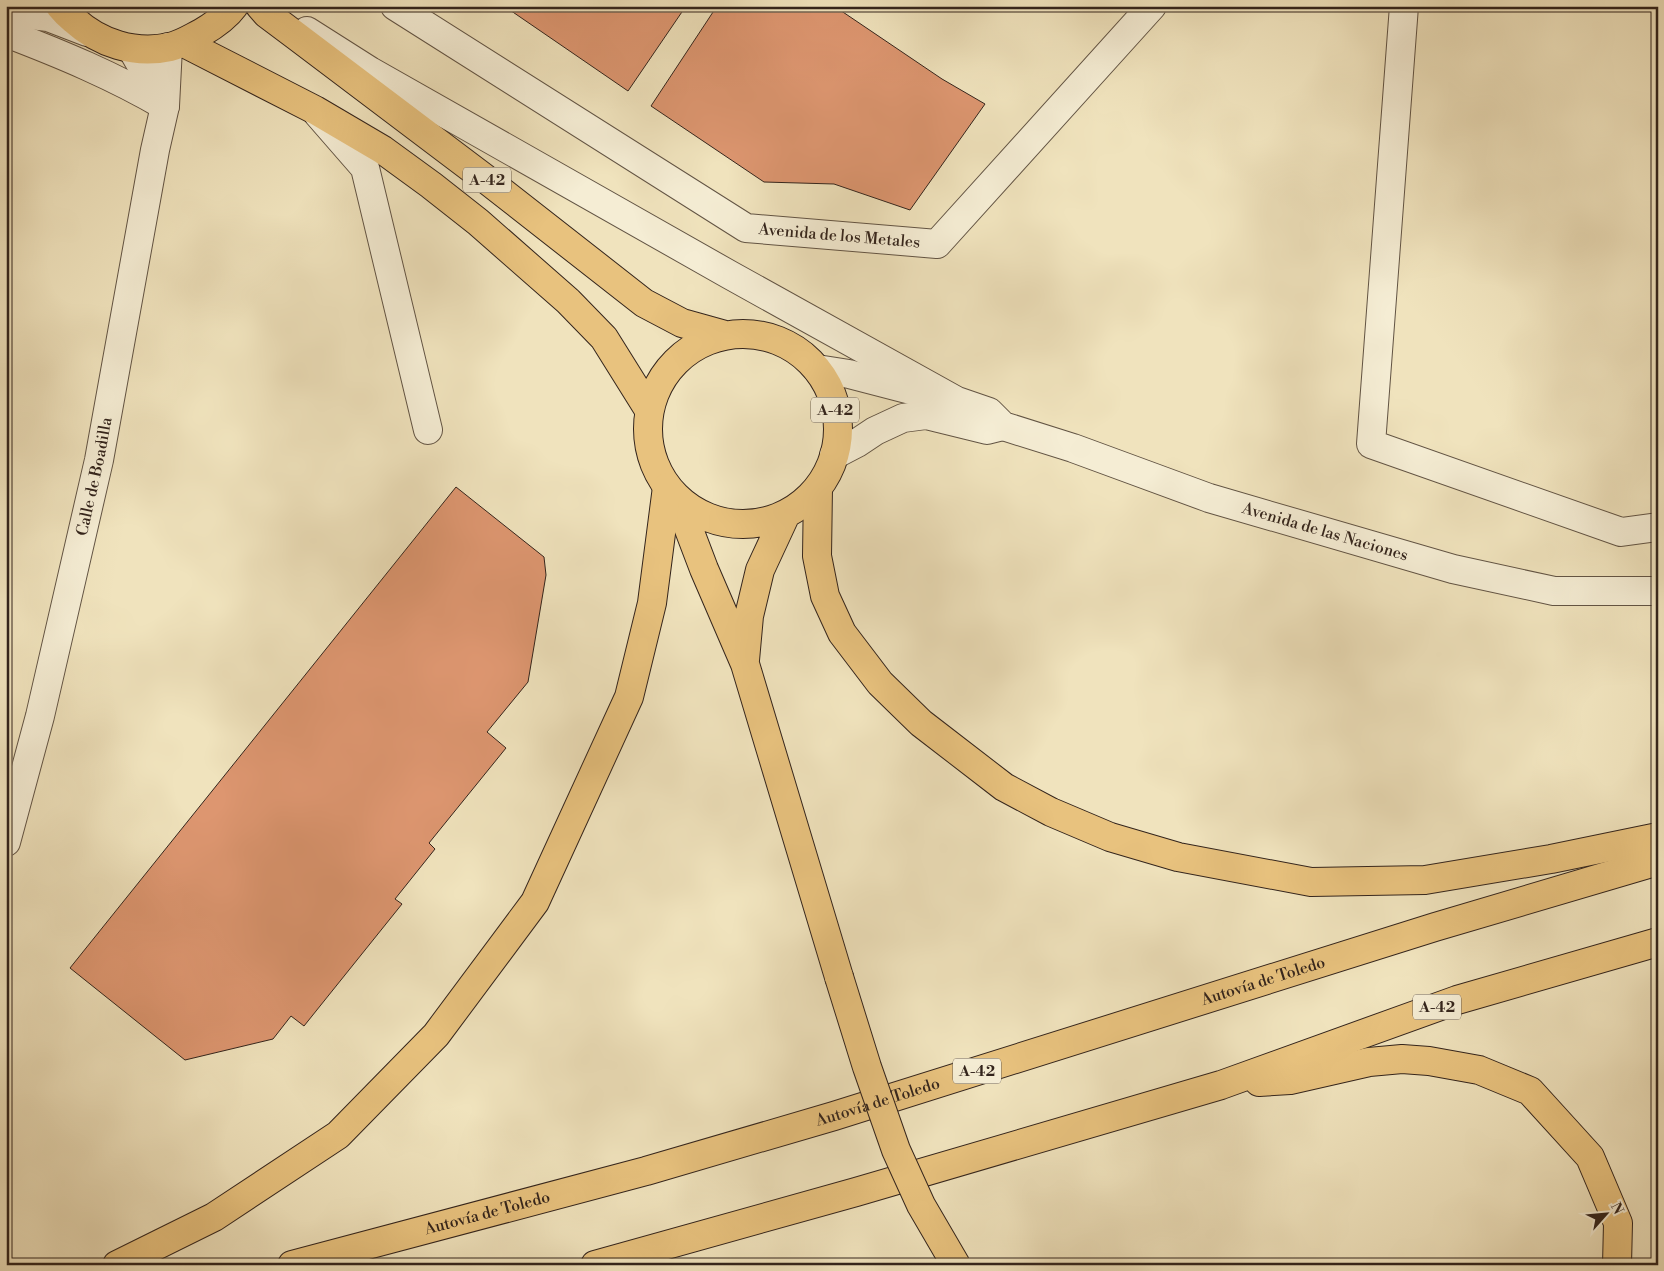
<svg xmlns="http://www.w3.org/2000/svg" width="1664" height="1271" font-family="'Libre Bodoni',serif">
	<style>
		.building { fill: #dd9670; stroke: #33241c }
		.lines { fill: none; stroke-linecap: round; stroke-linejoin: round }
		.minor-casing { stroke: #625444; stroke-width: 30 }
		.major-casing { stroke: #33241c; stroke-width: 30 }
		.highway-casing { stroke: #33241c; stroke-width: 30 }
		.minor { stroke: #f5edd4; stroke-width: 28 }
		.major { stroke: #e8c27e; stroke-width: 28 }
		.highway { stroke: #e8c27e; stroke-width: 28 }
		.major-bridge-casing { stroke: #33241c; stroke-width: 30; stroke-linecap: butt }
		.major-bridge { stroke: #e8c27e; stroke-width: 28 }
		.labels { text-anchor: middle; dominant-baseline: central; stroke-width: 5; stroke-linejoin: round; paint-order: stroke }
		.shield { fill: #f5edd4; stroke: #6d6053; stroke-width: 1 }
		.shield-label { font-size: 15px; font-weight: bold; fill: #33241c }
		.street-label { font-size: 16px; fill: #33241c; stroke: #f5edd4 }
	</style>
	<rect width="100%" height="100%" fill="#f0e3bd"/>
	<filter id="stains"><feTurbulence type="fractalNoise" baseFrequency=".004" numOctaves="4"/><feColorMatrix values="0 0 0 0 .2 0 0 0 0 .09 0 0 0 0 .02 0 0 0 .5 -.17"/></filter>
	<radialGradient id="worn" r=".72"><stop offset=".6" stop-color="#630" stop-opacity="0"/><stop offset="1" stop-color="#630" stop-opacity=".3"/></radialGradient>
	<!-- building -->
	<path class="building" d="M504,6H686L628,91Z
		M717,6H834L942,79L985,104L910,210L834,184L764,182L651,106Z
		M456,487L544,557L546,575L528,682L487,732L506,748L429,843L435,849L395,899L402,904L304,1026L291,1016L273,1039L185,1060L70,968Z"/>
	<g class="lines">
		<!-- minor casing -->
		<g class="minor-casing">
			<g id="minor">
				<path id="s1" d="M395,6L746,228L937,244L1152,6"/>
				<path d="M1404,6L1371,444L1621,532L1658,527"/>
				<path d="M6,12L48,17L87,32"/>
				<path id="s2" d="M307,31L370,71L730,275L957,401L989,412L1003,426L1073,448L1209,498L1453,569L1554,591H1658"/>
				<path d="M6,33C61,54 114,76 165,106"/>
				<path d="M132,49L164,105"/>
				<path d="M318,114L365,168L428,430"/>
				<path d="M817,369L849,374L926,394"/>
				<path d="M834,455L857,443L875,431L903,418L926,415L987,430L1003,426"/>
				<path id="s3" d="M6,842L40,716L99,460L155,150L165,106L168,47"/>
			</g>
		</g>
		<!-- major casing -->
		<g class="major-casing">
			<path id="major" d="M60,6C64,11 69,16 74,20C99,43 135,55 170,47C182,44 191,38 201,33C213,26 226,17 234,6
				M260,6L267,14L295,35L487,180L644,303L682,323L725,335
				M184,43L315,110L383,150L431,185L478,222L568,301L604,338L649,410
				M648 429a95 95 0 1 1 190 0a95 95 0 1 1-190 0Z
				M677,498L704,569L745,664L839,977
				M745,660L749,616L760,570L786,514"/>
		</g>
		<!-- highway casing -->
		<g class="highway-casing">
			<g id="highway">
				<path d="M818,488L817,556L825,596L842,633L880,683L921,723L1004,787L1051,812L1110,837L1178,857L1311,882L1425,880L1551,859L1658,837"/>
				<path d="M1259,1082L1290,1080L1369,1062L1402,1059L1429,1061L1479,1070L1530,1091L1590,1157L1618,1223L1617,1265"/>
				<path d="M117,1265L214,1217L338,1135L436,1035L535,902L629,697L652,603L667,487"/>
				<path id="s4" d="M292,1265L646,1171L834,1116L1435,927L1658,861"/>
				<path d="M595,1265L856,1192L1221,1085L1457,1000L1658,942"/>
			</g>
		</g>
		<!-- minor -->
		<use href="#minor" class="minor"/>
		<!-- major -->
		<use href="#major" class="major"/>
		<!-- highway -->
		<use href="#highway" class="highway"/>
		<!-- major-bridge casing -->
		<g class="major-bridge-casing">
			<path id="major-bridge" d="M839,977L867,1067L896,1150L921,1205L956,1265"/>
		</g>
		<!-- major-bridge -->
		<use href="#major-bridge" class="major-bridge"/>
	</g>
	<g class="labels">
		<!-- shield labels -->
		<g class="shield">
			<rect x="463" y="167.5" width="48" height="25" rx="4"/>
			<rect x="811" y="397.5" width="48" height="25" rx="4"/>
			<rect x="1413" y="994.5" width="48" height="25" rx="4"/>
			<rect x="953" y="1058.5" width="48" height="25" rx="4"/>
		</g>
		<g class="shield-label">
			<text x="487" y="180">A-42</text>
			<text x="835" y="410">A-42</text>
			<text x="1437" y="1007">A-42</text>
			<text x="977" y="1071">A-42</text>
		</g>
		<!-- street labels -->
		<g class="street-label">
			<text stroke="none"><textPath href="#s1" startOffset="509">Avenida de los Metales</textPath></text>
			<text stroke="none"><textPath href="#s3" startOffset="376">Calle de Boadilla</textPath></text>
			<text stroke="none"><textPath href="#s2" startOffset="1141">Avenida de las Naciones</textPath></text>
			<text stroke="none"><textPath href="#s4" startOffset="1012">Autovía de Toledo</textPath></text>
			<text stroke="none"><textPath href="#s4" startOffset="608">Autovía de Toledo</textPath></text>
			<text stroke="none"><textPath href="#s4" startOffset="202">Autovía de Toledo</textPath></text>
		</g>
	</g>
	<!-- margin -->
	<rect width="1664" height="1271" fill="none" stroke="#f0e3bd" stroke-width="25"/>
	<rect x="8" y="8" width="1649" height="1256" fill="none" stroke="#33241c" stroke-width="2.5"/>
	<rect x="12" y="12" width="1639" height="1246" fill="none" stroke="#33241c"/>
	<!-- north arrow -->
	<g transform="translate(1606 1214) rotate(63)" stroke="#f5edd4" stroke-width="4" paint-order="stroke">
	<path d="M0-4L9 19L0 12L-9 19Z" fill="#33241c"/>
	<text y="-8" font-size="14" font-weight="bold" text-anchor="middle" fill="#33241c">N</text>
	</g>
	<rect width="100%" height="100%" filter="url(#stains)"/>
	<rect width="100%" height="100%" fill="url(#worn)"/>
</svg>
